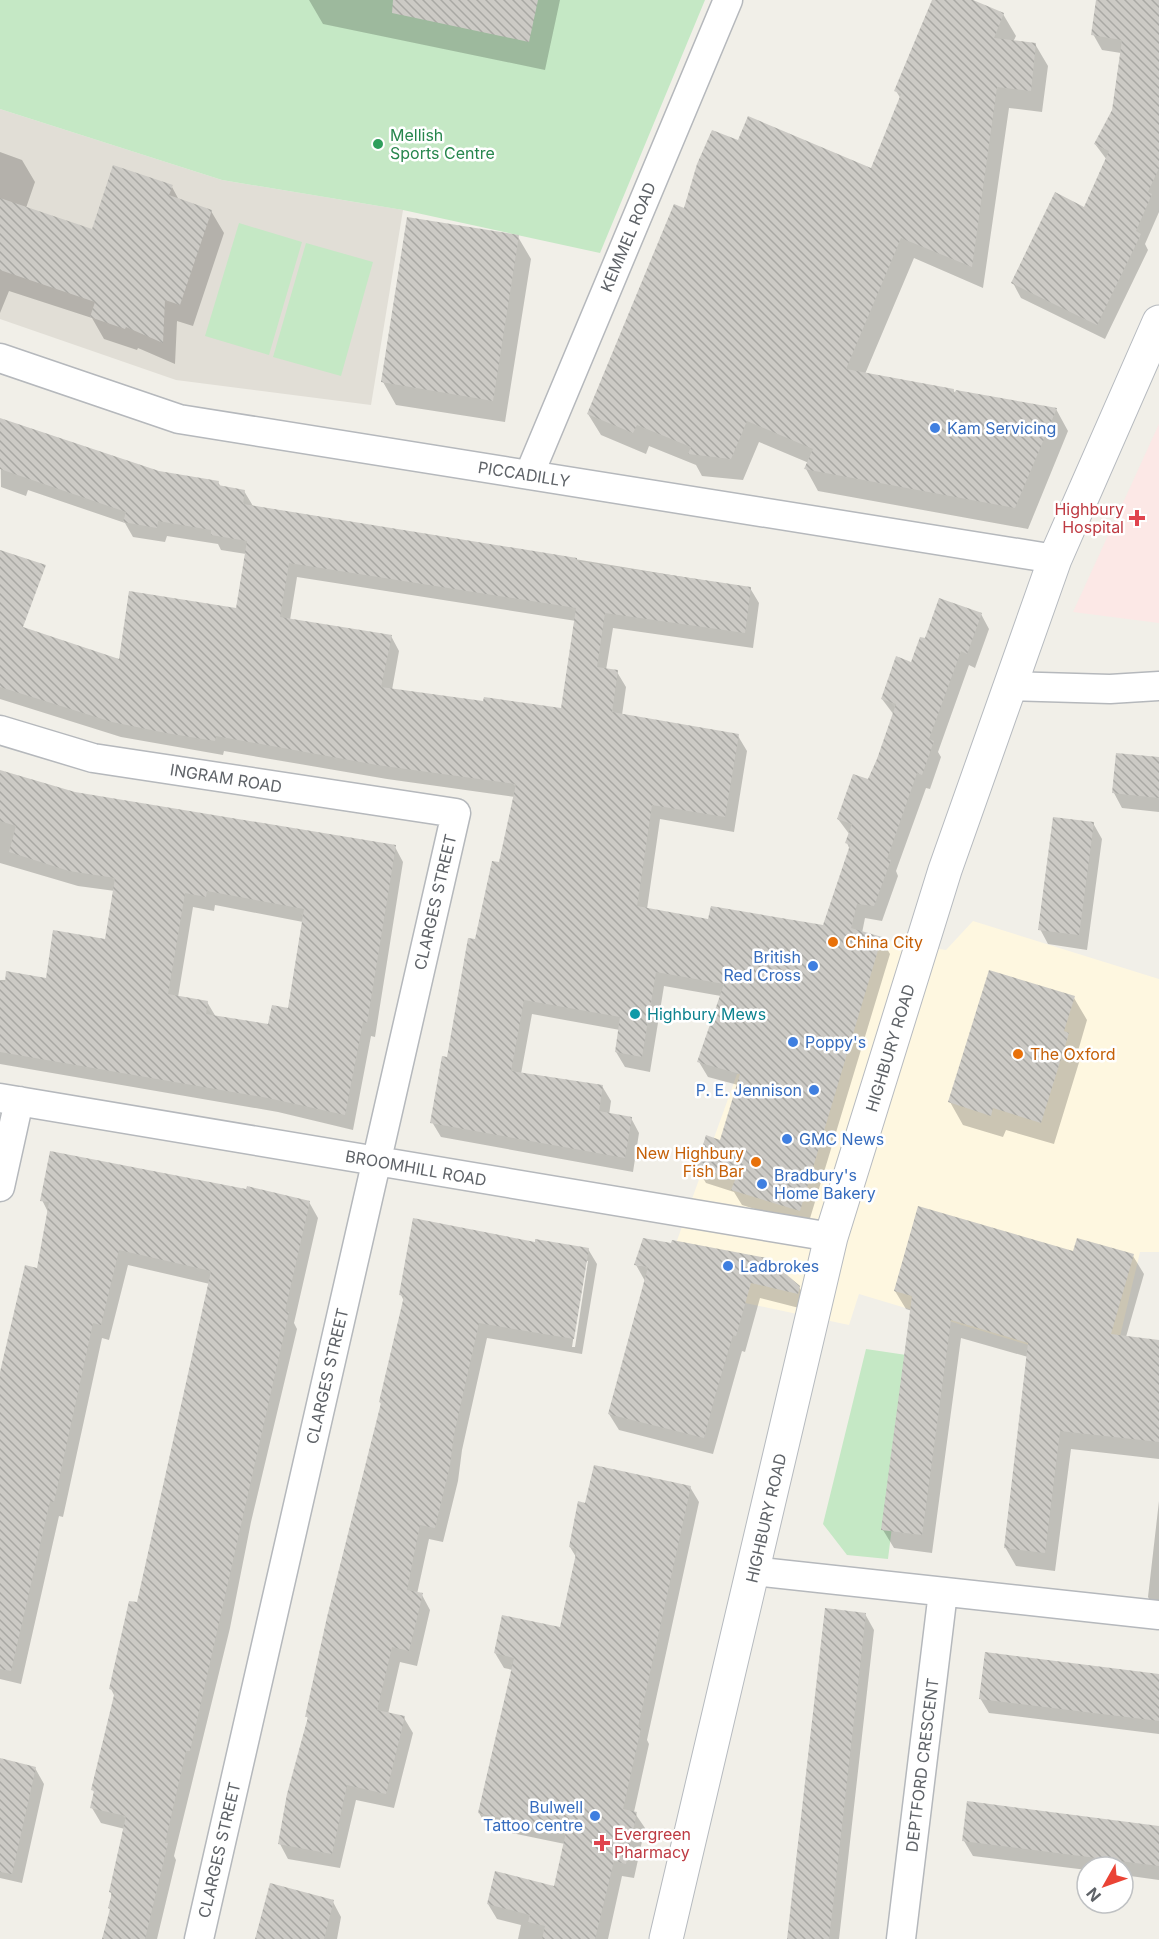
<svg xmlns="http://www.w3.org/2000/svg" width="1159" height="1939" font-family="Inter,sans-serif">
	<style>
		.commercial { fill: #fef7e0 }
		.education { fill: #e1ded6 }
		.medical { fill: #fce8e6 }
		.grass { fill: #c5e8c5 }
		.shadow { fill: #0003; fill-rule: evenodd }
		.building { fill: url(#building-back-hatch); fill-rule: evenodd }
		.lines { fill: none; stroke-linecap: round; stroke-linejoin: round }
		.street-casing { stroke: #b5b8bc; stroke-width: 31 }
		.secondary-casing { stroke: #b6babf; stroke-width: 35 }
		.street { stroke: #fff; stroke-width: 28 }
		.secondary { stroke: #fff; stroke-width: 33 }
		.leisure-dot { fill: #2e9e5b; stroke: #fff; stroke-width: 2 }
		.shop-dot { fill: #3f7fe0; stroke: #fff; stroke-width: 2 }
		.health-dot { fill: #e0444e; stroke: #fff; stroke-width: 2 }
		.food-dot { fill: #e8710a; stroke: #fff; stroke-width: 2 }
		.culture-dot { fill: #0f9aa8; stroke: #fff; stroke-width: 2 }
		.labels { text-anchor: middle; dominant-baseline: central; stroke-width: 5; stroke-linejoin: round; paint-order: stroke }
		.leisure-label { font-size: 16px; fill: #27864d; stroke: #fff; text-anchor: start }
		.street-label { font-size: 16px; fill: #5f6368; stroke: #fff }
		.shop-label { font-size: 16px; fill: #366cbe; stroke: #fff; text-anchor: start }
		.health-label { font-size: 16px; fill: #be3a42; stroke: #fff; text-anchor: end }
		.food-label { font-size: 16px; fill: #c56008; stroke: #fff; text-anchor: start }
		.culture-label { font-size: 16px; fill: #0d838f; stroke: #fff; text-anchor: start }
	</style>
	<defs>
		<pattern id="building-back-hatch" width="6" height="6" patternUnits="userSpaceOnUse" patternTransform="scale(1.5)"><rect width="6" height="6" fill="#cccac5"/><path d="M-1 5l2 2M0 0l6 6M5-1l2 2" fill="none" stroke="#a9a8a4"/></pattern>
	</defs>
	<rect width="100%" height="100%" fill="#f1efe8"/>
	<!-- commercial -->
	<path class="commercial" d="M973,921L1159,979V1252H1140L1112,1370L859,1294L849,1325L661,1285L737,1074L744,1073L768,922L946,950Z"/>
	<!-- education -->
	<path class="education" d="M0,109L222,180L403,210L371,405L176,380L0,319Z"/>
	<!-- medical -->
	<path class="medical" d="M1159,424V623L1073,612Z"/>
	<!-- grass -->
	<path class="grass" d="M0,0H705L600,253L403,210L222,180L0,109Z
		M239,223L302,242L269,355L205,336Z
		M306,243L373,262L341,376L273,357Z
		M866,1349L913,1356L888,1559L847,1555L823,1524Z"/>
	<!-- shadow -->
	<path class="shadow" d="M309,0H560L545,70L323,24Z
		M934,0H969L1003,14L1016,36L1013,42L1035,44L1048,66L1042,112L1009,108L983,288L914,258L865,374L953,390L956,394L1056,409L1068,431L1028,529L818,491L806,469L809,463L759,442L743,480L702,476L696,465L649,446L646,454L601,435L588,414L685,210L739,142L872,170L901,99L896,91Z
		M1098,0H1159V212L1145,244L1148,250L1105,339L1021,298L1013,283L1085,209L1107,160L1095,144L1113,110L1121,53L1102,50L1093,34Z
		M0,152L22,160L35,182L26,208L93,231L172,187L179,200L211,211L224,233L193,326L177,321L175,364L138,348L137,350L104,339L92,318L9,291L0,313Z
		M518,237L531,259L505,422L396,405L383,382Z
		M0,420L159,473L218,482L221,487L244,491L253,506L750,588L759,603L753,648L613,628L606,670L617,672L626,687L622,715L738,736L747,751L734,832L660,819L647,909L710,920L824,926L850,850L847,843L850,835L838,819L869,781L894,715L882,699L912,663L926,640L981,614L989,629L975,668L969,665L938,752L941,757L930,789L926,788L896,871L898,876L882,921L865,918L862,933L881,939L890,954L808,1225L742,1205L734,1192L706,1183L697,1168L722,1142L738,1085L708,1077L699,1062L721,996L664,986L650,1072L625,1067L616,1052L620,1030L532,1014L521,1074L602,1086L611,1101L609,1115L631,1118L639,1133L633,1172L441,1137L432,1122L476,941L500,864L515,797L387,779L224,751L223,755L121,737L0,699V622L120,661L237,609L246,554L221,550L218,544L167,536L165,542L133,537L125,523L28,490L26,496L1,487ZM297,577L576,621L562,709L485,703L392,690L399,651L391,636L290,620Z
		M1159,759V812L1122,808L1114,793Z
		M0,772L74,794L395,847L403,862L375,1037L371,1036L353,1130L278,1112L0,1064V980L47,979L106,940L115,891L78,886L0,863ZM215,905L303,922L290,1010L269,1025L216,1017L207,1002L178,997L193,907L214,911Z
		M1093,823L1102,839L1087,950L1048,944L1040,929Z
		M1074,998L1087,1020L1078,1051L1081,1056L1054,1144L1006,1130L1003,1137L963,1125L950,1102Z
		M42,1200L309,1202L318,1218L294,1323L297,1329L251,1522L230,1628L174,1856L176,1860L157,1939H103L111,1911V1892L125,1829L101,1823L92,1808L95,1794L93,1790L115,1697L111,1689L138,1604L210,1284L128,1265L109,1340L102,1338L63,1517L59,1516L21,1684L0,1679V1381L38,1270L48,1212Z
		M536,1243L588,1249L597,1264L582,1354L487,1338L462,1450L458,1481L443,1542L429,1539L417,1594L422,1595L430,1610L417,1666L400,1662L388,1714L404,1718L413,1733L394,1808L356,1800L340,1868L288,1859L280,1844L309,1719L307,1717L382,1406L380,1402L404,1301L401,1295ZM585,1261H588L575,1347H572Z
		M1074,1253L1133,1256L1144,1274L1126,1337L1159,1341V1459L1071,1449L1055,1571L1016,1566L1005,1547L1028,1357L961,1338L932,1553L894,1548L883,1530L912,1311L906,1309L895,1291Z
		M636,1265L799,1287L809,1304L807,1310L760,1298L745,1352L742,1351L713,1454L619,1430L609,1414L645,1281Z
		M690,1487L699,1502L647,1740L649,1744L634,1812L645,1828L634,1878L622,1876L608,1939H518L521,1925L497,1919L488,1904L555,1887L565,1844L488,1828L479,1813L513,1670L504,1668L495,1653L561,1628L576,1557L570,1547L586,1505Z
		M1159,1501V1610L1155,1609L1148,1597Z
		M865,1614L874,1630L839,1939H789Z
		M1159,1675V1734L989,1713L980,1698Z
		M0,1760L35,1768L44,1784L22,1883L0,1878Z
		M1159,1827V1880L1123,1875V1867H1087V1870L973,1856L964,1841Z
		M333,1902L341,1917L337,1939H258Z"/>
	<!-- building -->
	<path class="building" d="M393,0H538L529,42L392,13Z
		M932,0H973L1004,13L994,38L1036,43L1031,91L997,87L972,267L901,238L846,369L954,389L953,396L956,390L1057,408L1015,508L804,469L813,449L747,421L731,459L688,454L691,447L637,425L633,433L587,414L674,204L684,208L697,164L712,130L738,140L748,116L871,168L901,94L894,91Z
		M1096,0H1159V168L1148,192L1152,194L1136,231L1141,234L1097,325L1011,283L1055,192L1084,207L1109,151L1094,144L1112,110L1122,40L1091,35Z
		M113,165L173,185L169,195L212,210L180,305L165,300L163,343L126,327L125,329L90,317L95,302L0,270V198L92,229Z
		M407,217L519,235L493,401L381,382Z
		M0,418L159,471L219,481L218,485L245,490L243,504L577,558V561L751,587L745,633L605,613L597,667L618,670L612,712L739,734L725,817L652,805L637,906L708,919L711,906L823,925L850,845L845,843L852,824L837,819L853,774L868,779L877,759L896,704L881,699L896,656L911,662L920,637L925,638L939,598L982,613L967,654L961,651L929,739L934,741L922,775L917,773L887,859L891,860L874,906L857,904L851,928L882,937L800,1211L731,1190L735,1180L696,1168L706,1135L720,1140L740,1074L697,1062L724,984L656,972L642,1057L615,1052L620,1017L524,1000L511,1071L603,1085L599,1111L632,1117L625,1158L430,1123L442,1056L447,1057L468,938L475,939L492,861L499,862L516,784L377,765L216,736L215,741L166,733L112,722L0,687V550L46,565L23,627L119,659L129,591L236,608L247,541L211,535V530L158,521L157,528L123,522L126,512L0,469ZM289,563L576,608L561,708L484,697L483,701L381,687L392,635L280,617Z
		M1116,753L1159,757V798L1112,793Z
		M0,770L75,792L396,845L367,1023L363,1022L345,1115L268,1098L0,1052V981L5,982L6,971L46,978L53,930L105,939L115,878L69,871L9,852L16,826L0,821ZM207,891L304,909L288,1008L272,1005L268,1024L206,1014L208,1001L168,994L185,893L206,897Z
		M1053,817L1094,822L1079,935L1038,930Z
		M989,970L1075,996L1064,1031L1069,1033L1041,1123L993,1108L991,1116L948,1102Z
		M50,1151L246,1189L247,1186L310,1201L285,1311L289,1312L190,1751H186L165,1843H168L145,1939H102L110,1909L108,1908L112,1893L109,1892L126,1816L90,1808L94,1791L91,1790L115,1691L109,1689L129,1601L137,1602L211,1271L119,1250L101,1325L93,1323L54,1502L50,1501L11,1671L0,1669V1372L25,1265L37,1268L49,1202L40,1201Z
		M918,1206L1073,1251L1077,1238L1134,1254L1111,1334L1159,1340V1442L1060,1431L1045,1553L1004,1548L1028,1343L951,1320L922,1535L881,1530L912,1296L894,1291Z
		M413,1218L535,1242V1239L589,1248L574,1339L479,1323L454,1434L450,1465L435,1528L420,1525L414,1554L407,1590L423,1593L409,1651L392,1647L377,1710L405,1716L386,1794L347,1785L332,1854L278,1844L287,1794L308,1717H305L327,1617L381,1403L379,1402L404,1296L399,1295Z
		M643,1238L671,1243L672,1240L767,1258L800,1286L798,1294L751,1283L736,1336L733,1335L715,1396L704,1438L608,1414L648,1267L634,1265Z
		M594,1465L691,1486L638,1727L641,1728L623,1809L637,1812L626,1864L614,1861L595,1939H542L545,1926L528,1922L530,1915L487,1904L495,1871L554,1886L566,1832L478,1813L514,1658L494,1653L502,1615L560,1627L577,1549L569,1547L578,1501L585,1503Z
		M825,1608L866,1613L834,1896L829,1939H787Z
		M985,1652L1159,1674V1721L979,1699Z
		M0,1758L36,1767L12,1874L0,1872Z
		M967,1801L1159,1826V1866L962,1841Z
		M270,1883L334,1900L324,1939H255Z"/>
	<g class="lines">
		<!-- street casing -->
		<g class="street-casing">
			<path id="street" d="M0,358L179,419L1055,559
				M529,475L728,0
				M1010,686L1110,689L1159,686
				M0,730L93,758L456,813L199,1939
				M0,1098L831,1237
				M0,1187L19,1101
				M753,1571L1159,1615
				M901,1939L943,1592"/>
		</g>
		<!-- secondary casing -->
		<g class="secondary-casing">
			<path id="secondary" d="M666,1939L831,1237L945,870L1055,559L1159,322"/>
		</g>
		<!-- street -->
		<use href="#street" class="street"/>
		<!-- secondary -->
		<use href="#secondary" class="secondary"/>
	</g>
	<!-- markers -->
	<circle class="leisure-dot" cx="378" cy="144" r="6"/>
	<g class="shop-dot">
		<circle cx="935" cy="428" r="6"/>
		<circle cx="813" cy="966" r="6"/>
		<circle cx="793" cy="1042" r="6"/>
		<circle cx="814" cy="1090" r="6"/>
		<circle cx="787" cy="1139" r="6"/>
		<circle cx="762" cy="1184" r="6"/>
		<circle cx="728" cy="1266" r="6"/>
		<circle cx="595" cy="1816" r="6"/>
	</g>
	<g class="health-dot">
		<path d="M1134 509h6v6h6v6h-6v6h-6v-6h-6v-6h6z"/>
		<path d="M599 1834h6v6h6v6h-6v6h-6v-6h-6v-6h6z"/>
	</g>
	<g class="food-dot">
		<circle cx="833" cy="942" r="6"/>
		<circle cx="1018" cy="1054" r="6"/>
		<circle cx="756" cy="1162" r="6"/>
	</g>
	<circle class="culture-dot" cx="635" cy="1014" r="6"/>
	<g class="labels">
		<!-- leisure labels -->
		<g class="leisure-label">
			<text x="390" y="135">Mellish<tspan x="390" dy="18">Sports Centre</tspan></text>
		</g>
		<!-- street labels -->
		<g class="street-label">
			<text transform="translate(628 237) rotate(-67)">KEMMEL ROAD</text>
			<text transform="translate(524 474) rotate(9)">PICCADILLY</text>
			<text transform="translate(226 778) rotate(9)">INGRAM ROAD</text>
			<text transform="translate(435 902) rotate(-77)">CLARGES STREET</text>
			<text transform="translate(890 1048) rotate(-73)">HIGHBURY ROAD</text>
			<text transform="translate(416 1168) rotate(10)">BROOMHILL ROAD</text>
			<text transform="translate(327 1376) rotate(-77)">CLARGES STREET</text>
			<text transform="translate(766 1518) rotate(-77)">HIGHBURY ROAD</text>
			<text transform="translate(922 1765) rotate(-83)">DEPTFORD CRESCENT</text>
			<text transform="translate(219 1850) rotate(-77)">CLARGES STREET</text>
		</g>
		<!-- shop labels -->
		<g class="shop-label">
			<text x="947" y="428">Kam Servicing</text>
			<text x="801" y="957" text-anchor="end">British<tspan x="801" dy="18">Red Cross</tspan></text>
			<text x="805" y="1042">Poppy's</text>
			<text x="802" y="1090" text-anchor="end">P. E. Jennison</text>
			<text x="799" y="1139">GMC News</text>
			<text x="774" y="1175">Bradbury's<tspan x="774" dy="18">Home Bakery</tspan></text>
			<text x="740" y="1266">Ladbrokes</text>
			<text x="583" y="1807" text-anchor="end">Bulwell<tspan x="583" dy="18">Tattoo centre</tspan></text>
		</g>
		<!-- health labels -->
		<g class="health-label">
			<text x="1124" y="509">Highbury<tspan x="1124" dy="18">Hospital</tspan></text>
			<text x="614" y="1834" text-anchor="start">Evergreen<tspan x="614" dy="18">Pharmacy</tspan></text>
		</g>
		<!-- food labels -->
		<g class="food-label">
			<text x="845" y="942">China City</text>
			<text x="1030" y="1054">The Oxford</text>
			<text x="744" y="1153" text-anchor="end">New Highbury<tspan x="744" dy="18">Fish Bar</tspan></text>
		</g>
		<!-- culture labels -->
		<g class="culture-label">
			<text x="647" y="1014">Highbury Mews</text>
		</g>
	</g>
	<!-- north arrow -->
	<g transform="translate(1105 1885) rotate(230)"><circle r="28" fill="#ffffff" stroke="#bfc1c3" stroke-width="1.5"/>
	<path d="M0-4.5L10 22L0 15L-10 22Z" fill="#ea4335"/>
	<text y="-9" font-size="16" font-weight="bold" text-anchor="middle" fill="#5f6368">N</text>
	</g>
</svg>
